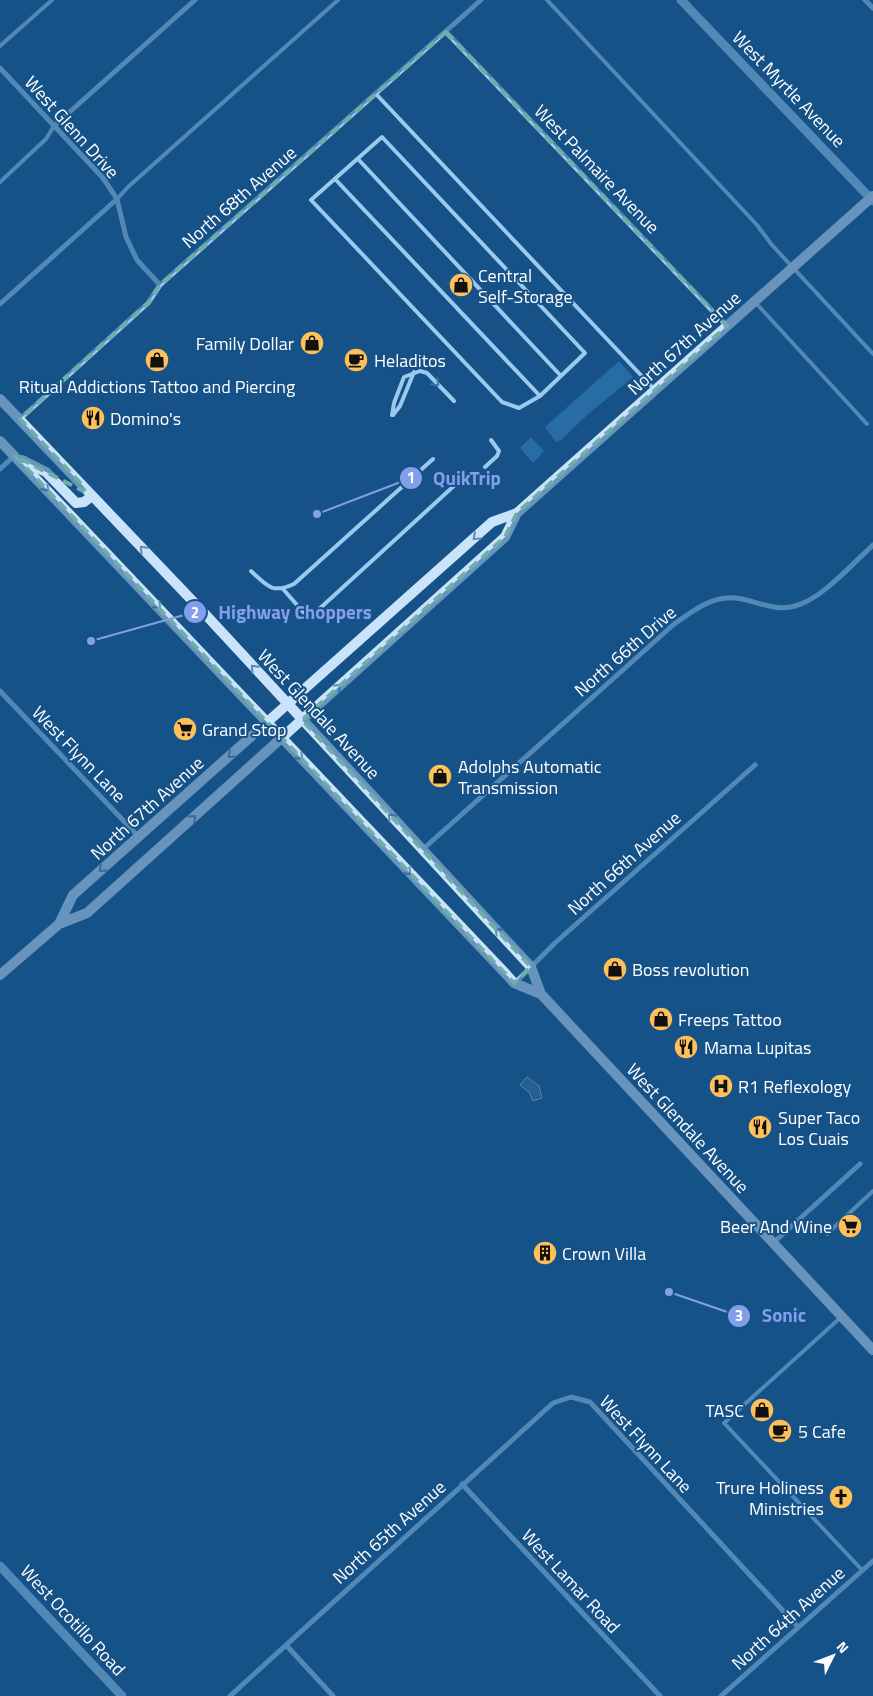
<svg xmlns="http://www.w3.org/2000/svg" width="873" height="1696" font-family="'Titillium Web',sans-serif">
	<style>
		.green { fill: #286ca6 }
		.water { fill: #416d95; stroke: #8ec5f1 }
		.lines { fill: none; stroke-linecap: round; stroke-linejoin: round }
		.service { stroke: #9cc9ee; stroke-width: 4 }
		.minor { stroke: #9cc9ee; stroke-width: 5 }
		.tertiary { stroke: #9cc9ee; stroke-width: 9 }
		.secondary { stroke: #c9e3fa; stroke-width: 10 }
		.oneway { stroke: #3e76a7 }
		.oneway2 { stroke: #5e8cb6 }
		.marked { fill: none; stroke: #6fada8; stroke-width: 4; stroke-dasharray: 10 6; stroke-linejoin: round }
		.labels { text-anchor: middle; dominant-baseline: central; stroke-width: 4; stroke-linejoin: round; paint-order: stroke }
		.street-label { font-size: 18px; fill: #fff; stroke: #165288 }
		.poi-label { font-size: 18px; fill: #fff; stroke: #165288; text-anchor: start }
		.leader { fill: none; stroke: #839eea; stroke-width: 2 }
		.callout-dot { fill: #839eea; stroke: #165288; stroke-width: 2 }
		.mark-label { font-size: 15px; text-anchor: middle; font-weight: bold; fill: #fff }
		.callout-label { font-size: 19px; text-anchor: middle; font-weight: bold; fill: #839eea; stroke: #165288; stroke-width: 4; stroke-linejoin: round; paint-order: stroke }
	</style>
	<rect width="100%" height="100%" fill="#165288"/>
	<!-- green -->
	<path class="green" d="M619,361L633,377L586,416L561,440L556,442L545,427Z
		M531,437L544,451L533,463L520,448Z"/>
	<!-- water -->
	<path class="water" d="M527,1077L539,1086L542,1098L533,1101L529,1092L520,1085Z"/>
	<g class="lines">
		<!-- service -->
		<path class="service" d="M547,0L757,225L772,245L873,354
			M0,46L52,0
			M376,94L654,389
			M382,137L585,353L540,396L519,408L502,402L311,200Z
			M358,159L561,376
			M335,179L540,396
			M0,182L46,139L54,126
			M117,199L128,187L338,0
			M755,302L867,424
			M392,415L394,403L404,377L420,371L427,373L454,401
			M393,415L400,406L414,372
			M485,467L497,456L499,451L491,440
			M251,571C267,586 272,594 294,584L433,459
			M283,589L304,613L317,611L456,484
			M827,1234L873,1191
			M840,1318L724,1423L862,1570"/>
		<!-- minor -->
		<path class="minor" d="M865,0L873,8
			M446,32L727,326
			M0,68L103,178L117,199L126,237L137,260L160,285
			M54,126L195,0
			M0,304L117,199
			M20,419L148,303L160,285L481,0
			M0,469L14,456
			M0,691L138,836
			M422,850L673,625C690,613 712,595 735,598C756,600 773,612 795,606C821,600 853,563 873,545
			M515,983L556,942L755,765
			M773,1243L860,1164
			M462,1484L660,1696
			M286,1645L333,1696
			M230,1696L553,1403L571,1397L590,1402L798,1627
			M721,1696L873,1561"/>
		<!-- tertiary -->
		<path class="tertiary" d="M681,0L873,201
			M0,1566L122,1696"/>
		<!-- secondary -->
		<path class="secondary" d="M0,399L205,614L531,967L541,994L873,1350
			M0,441L506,974L514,983L541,994
			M22,460L46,472L76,503L84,502L92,496
			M59,924L73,895L492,522L517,513
			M0,975L59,924L87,913L505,537L517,513L873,196"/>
	</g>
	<!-- one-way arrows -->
	<defs><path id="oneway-chevron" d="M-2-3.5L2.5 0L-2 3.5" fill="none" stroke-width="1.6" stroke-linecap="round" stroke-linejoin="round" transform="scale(1.25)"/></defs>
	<use class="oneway" href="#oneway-chevron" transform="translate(436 383) rotate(45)"/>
	<g class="oneway2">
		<use href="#oneway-chevron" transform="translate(46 488) rotate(46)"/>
		<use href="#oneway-chevron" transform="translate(476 537) rotate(138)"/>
		<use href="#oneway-chevron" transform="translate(143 549) rotate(-134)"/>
		<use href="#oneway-chevron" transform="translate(158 606) rotate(46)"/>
		<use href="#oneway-chevron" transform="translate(254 668) rotate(-133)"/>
		<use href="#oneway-chevron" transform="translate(338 687) rotate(-42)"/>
		<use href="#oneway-chevron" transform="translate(231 755) rotate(138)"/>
		<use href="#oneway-chevron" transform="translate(300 757) rotate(47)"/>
		<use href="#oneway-chevron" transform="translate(391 817) rotate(-133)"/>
		<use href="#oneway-chevron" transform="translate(193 818) rotate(-42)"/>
		<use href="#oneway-chevron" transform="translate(102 869) rotate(138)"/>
		<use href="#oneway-chevron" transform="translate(408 872) rotate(47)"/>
		<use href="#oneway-chevron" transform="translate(498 931) rotate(-133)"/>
	</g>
	<!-- marked area -->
	<path d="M0 0H873V1696H0ZM446,32L727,326L517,513L505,537L302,720L531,967L514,983L15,456L83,491L85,488L20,419L148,303L160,285Z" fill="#165288" fill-opacity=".55" fill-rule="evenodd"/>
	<path class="marked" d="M446,32L727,326L517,513L505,537L302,720L531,967L514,983L15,456L83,491L85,488L20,419L148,303L160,285Z"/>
	<!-- icons -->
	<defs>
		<g id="shop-disc" transform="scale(1.25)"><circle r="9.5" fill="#ffc059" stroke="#165288"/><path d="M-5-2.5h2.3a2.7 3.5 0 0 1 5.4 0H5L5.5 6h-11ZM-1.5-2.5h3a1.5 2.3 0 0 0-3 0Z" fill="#111"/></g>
		<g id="cafe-disc" transform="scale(1.25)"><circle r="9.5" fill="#ffc059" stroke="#165288"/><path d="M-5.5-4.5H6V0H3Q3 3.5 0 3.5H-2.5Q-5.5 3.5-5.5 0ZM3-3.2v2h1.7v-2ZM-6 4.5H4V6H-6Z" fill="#111"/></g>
		<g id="restaurant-disc" transform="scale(1.25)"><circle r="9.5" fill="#ffc059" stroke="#165288"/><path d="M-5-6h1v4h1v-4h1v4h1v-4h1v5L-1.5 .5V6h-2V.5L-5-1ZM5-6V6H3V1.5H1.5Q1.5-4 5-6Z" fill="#111"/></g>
		<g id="supermarket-disc" transform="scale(1.25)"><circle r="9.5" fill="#ffc059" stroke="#165288"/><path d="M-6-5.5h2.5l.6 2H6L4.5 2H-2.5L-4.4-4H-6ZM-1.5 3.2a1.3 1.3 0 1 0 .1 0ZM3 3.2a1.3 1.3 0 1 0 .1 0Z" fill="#111"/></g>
		<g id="hospital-disc" transform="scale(1.25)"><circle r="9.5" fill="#ffc059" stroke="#165288"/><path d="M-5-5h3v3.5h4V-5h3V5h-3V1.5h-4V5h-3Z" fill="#111"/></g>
		<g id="building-disc" transform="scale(1.25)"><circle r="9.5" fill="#ffc059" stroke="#165288"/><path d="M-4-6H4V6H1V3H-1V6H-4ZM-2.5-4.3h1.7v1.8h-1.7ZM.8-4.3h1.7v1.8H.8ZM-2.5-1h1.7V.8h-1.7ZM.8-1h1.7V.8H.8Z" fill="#111"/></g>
		<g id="church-disc" transform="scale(1.25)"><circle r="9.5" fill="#ffc059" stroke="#165288"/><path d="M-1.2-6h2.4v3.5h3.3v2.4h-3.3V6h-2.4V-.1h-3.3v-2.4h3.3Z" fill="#111"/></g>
	</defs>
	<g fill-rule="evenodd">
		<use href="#shop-disc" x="461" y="285"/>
		<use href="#shop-disc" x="312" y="343"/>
		<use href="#shop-disc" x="157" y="360"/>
		<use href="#cafe-disc" x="356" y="360"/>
		<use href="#restaurant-disc" x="93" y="418"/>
		<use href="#supermarket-disc" x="185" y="729"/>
		<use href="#shop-disc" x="440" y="776"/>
		<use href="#shop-disc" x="615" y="969"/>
		<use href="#shop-disc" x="661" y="1019"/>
		<use href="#restaurant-disc" x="686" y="1047"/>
		<use href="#hospital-disc" x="721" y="1086"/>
		<use href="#restaurant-disc" x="760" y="1127"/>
		<use href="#supermarket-disc" x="850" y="1226"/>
		<use href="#building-disc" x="545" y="1253"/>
		<use href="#shop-disc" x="762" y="1410"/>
		<use href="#cafe-disc" x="780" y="1431"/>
		<use href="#church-disc" x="841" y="1497"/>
	</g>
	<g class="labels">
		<!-- street labels -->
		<g class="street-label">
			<text transform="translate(789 89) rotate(46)">West Myrtle Avenue</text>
			<text transform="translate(72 127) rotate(48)">West Glenn Drive</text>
			<text transform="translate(597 169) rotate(46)">West Palmaire Avenue</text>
			<text transform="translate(239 197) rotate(-41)">North 68th Avenue</text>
			<text transform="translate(684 343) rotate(-42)">North 67th Avenue</text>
			<text transform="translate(625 651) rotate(-41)">North 66th Drive</text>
			<text transform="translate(319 714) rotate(47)">West Glendale Avenue</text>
			<text transform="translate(79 754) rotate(46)">West Flynn Lane</text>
			<text transform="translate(147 808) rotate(-42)">North 67th Avenue</text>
			<text transform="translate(624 863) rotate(-42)">North 66th Avenue</text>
			<text transform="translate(688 1128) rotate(47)">West Glendale Avenue</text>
			<text transform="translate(646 1444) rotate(47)">West Flynn Lane</text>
			<text transform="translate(389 1532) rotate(-42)">North 65th Avenue</text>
			<text transform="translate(571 1581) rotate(47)">West Lamar Road</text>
			<text transform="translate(788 1618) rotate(-42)">North 64th Avenue</text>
			<text transform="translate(73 1620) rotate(47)">West Ocotillo Road</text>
		</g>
		<!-- poi labels -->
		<g class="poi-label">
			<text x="478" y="275">Central<tspan x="478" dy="21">Self-Storage</tspan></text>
			<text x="294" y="343" text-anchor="end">Family Dollar</text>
			<text x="374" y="360">Heladitos</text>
			<text x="157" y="386" text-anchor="middle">Ritual Addictions Tattoo and Piercing</text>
			<text x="110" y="418">Domino's</text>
			<text x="202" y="729">Grand Stop</text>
			<text x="458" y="766">Adolphs Automatic<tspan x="458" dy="21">Transmission</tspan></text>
			<text x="632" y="969">Boss revolution</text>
			<text x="678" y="1019">Freeps Tattoo</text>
			<text x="704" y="1047">Mama Lupitas</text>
			<text x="738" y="1086">R1 Reflexology</text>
			<text x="778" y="1117">Super Taco<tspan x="778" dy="21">Los Cuais</tspan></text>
			<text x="832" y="1226" text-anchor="end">Beer And Wine</text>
			<text x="562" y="1253">Crown Villa</text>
			<text x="744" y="1410" text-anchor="end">TASC</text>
			<text x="798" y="1431">5 Cafe</text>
			<text x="824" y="1487" text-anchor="end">Trure Holiness<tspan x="824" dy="21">Ministries</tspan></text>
		</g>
	</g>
	<!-- callouts -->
	<path class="leader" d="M317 514L411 478M91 641L195 612M669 1292L739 1316"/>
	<g class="callout-dot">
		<circle cx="317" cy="514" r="5"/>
		<circle cx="91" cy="641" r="5"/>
		<circle cx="669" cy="1292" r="5"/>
		<circle cx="411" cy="478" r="12"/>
		<circle cx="195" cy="612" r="12"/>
		<circle cx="739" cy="1316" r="12"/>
	</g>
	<g class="mark-label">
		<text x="411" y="483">1</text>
		<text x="195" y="618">2</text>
		<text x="739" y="1321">3</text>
	</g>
	<g class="callout-label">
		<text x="467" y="485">QuikTrip</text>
		<text x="295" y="619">Highway Choppers</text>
		<text x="784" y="1322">Sonic</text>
	</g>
	<!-- north arrow -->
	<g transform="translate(833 1656) rotate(48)" stroke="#165288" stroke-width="4" paint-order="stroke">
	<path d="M0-4L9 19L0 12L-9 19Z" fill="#ffffff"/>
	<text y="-8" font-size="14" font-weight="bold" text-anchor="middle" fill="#ffffff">N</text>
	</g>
</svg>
